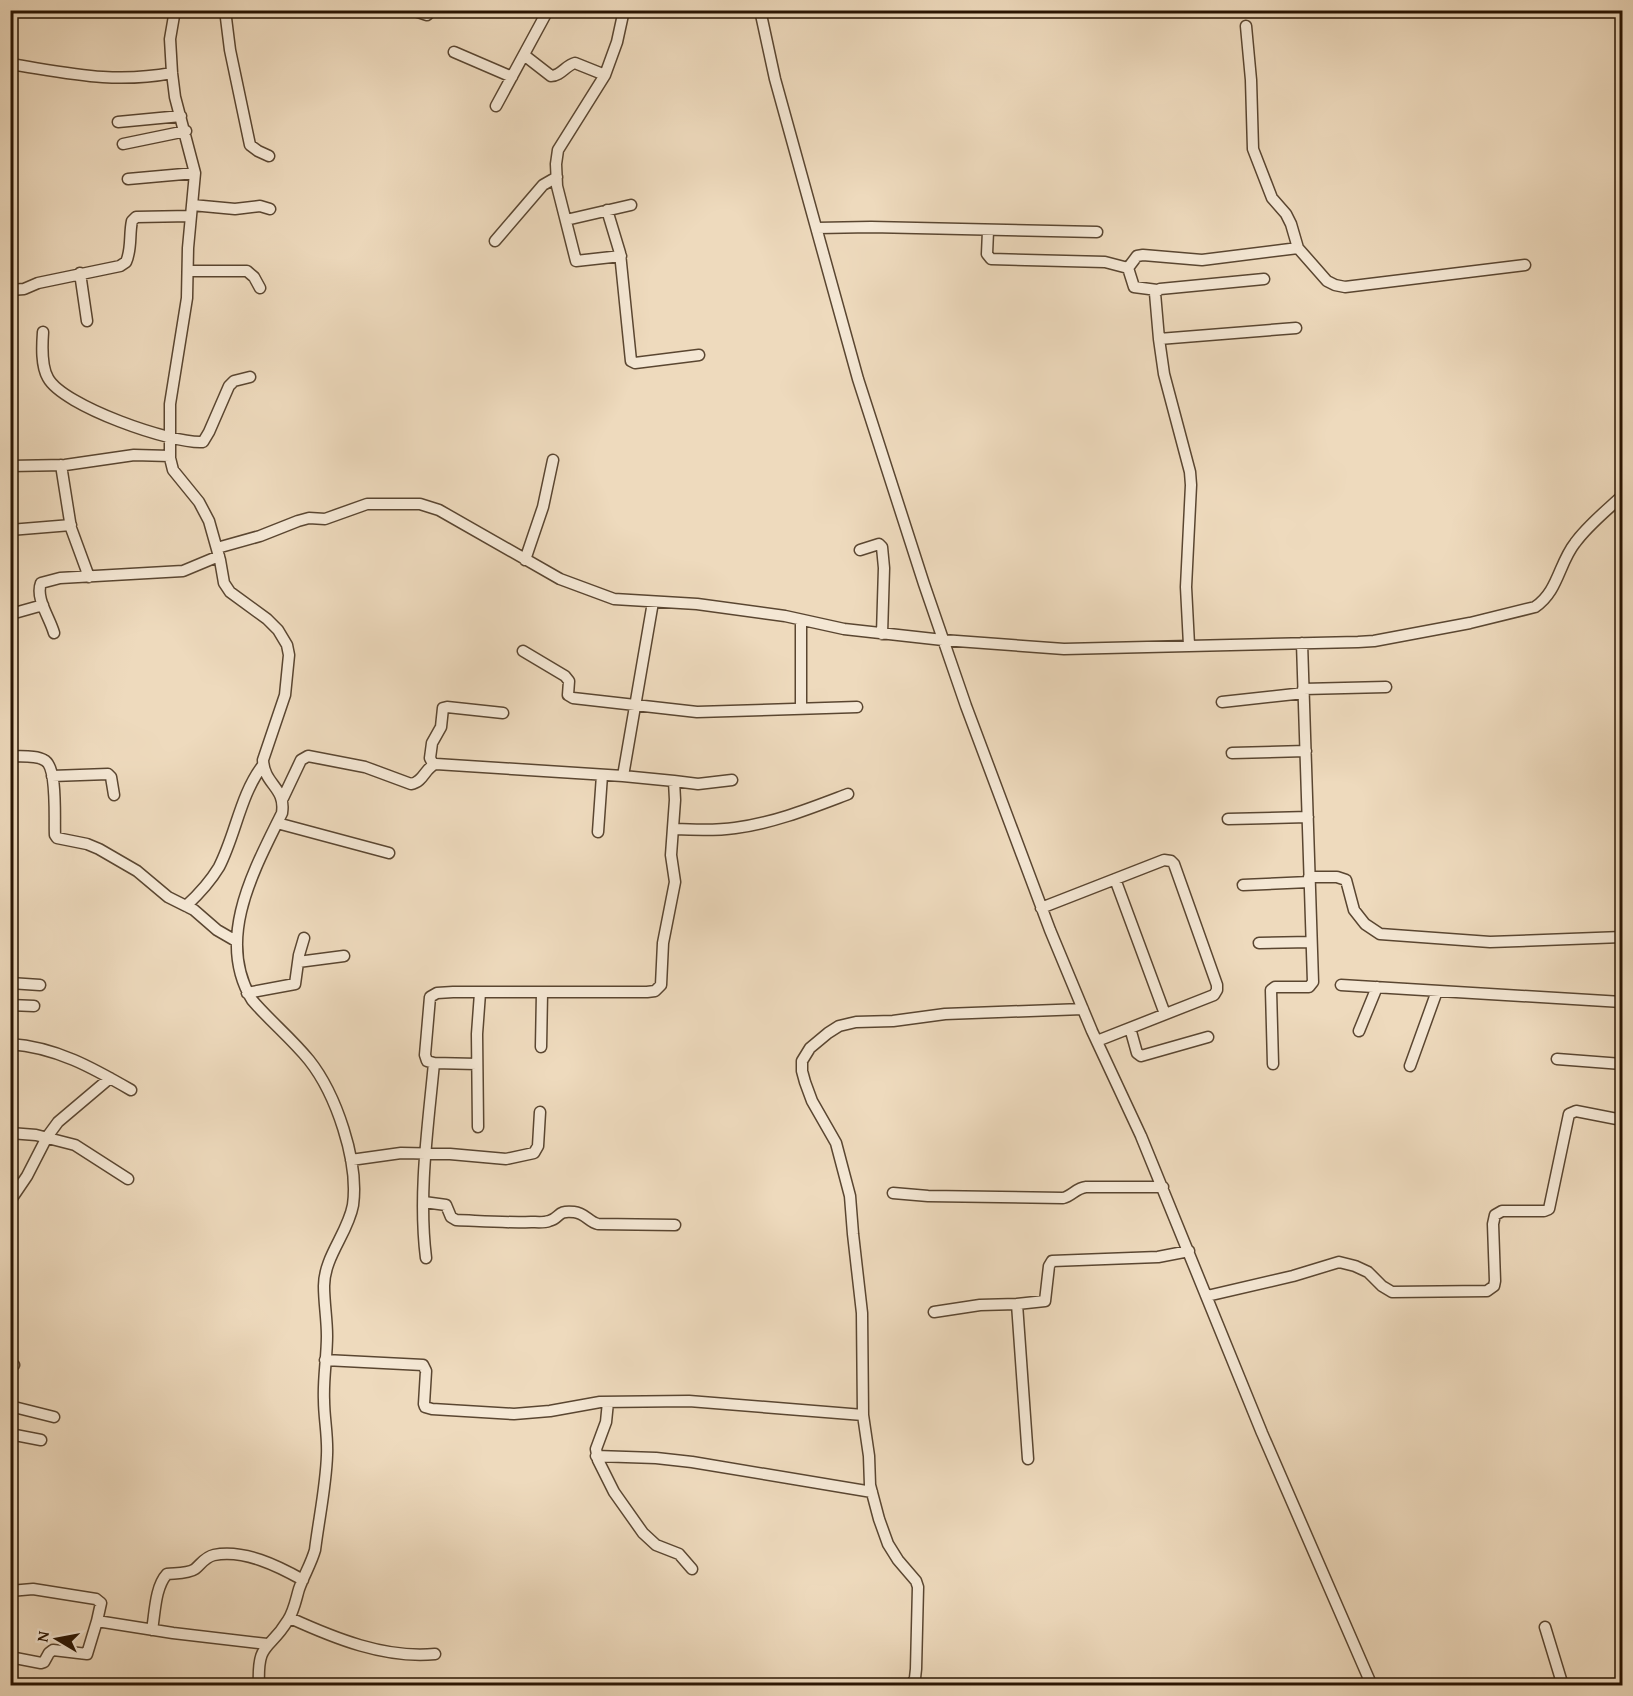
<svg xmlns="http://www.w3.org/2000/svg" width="1633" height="1696" font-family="'Gentium Book Plus',serif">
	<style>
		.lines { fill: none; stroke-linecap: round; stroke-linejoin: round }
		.minor-casing { stroke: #5a4631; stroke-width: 13 }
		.minor { stroke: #f4e7d4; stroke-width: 10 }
	</style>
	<rect width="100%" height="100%" fill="#eedabd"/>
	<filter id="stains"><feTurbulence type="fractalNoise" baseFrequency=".00333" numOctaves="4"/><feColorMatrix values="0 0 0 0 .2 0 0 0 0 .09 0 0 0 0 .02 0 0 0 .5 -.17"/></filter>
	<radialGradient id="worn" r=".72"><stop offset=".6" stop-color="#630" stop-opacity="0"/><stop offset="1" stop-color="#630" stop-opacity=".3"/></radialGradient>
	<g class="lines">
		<!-- minor casing -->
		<g class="minor-casing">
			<path id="minor" d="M175,10L170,39L172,73L175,97L195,173L188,248L187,298L170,404V458L173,470L199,502L209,521L220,560L224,583L230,592L267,619L278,630L287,645L289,655L285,695L263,760C264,785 286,787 282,813C254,870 215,939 252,1000C270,1021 291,1038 309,1060C336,1094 359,1161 353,1205C348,1233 324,1257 324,1286C324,1303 327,1319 327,1336C327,1357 323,1379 324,1400C324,1418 328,1436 327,1455C326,1486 319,1518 315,1550C311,1564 304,1575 299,1589C296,1599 294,1611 288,1620C269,1652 257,1640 259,1686
				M225,10L230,50L250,145L258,151L269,156
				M412,10L427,15L433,10
				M760,10L775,79L858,379L924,584L966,706L1050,930L1092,1031L1141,1136L1262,1433L1372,1686
				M1246,26L1251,80L1253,149L1272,198L1286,214L1291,224L1298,248L1327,281L1335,285L1345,287L1525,265
				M454,52L512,77
				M524,55L551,76C561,76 566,65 575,63L605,75
				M10,64C69,73 112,84 172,73
				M496,106L548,10
				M118,122L181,116
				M123,144L186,131
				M128,179L195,173
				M192,205L235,209L260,206L270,209
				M607,210L620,253L631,361L635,363L699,355
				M566,220L631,205
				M817,228L871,227L1097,232
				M988,231L987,254L991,259L1105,262L1128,268L1134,287L1157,290
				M495,241L543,185L557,177
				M621,256L576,261L557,186L556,164L558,150L605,75L617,42L624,10
				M1128,268L1137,256L1143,255L1202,260L1298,248
				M188,271H247L254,277L260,288
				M80,273L87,321
				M10,290L24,289L38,283L120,266L126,262C132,249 129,234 132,221L136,217L191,216
				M43,332C42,346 41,366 48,378C63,406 172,444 203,442L209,432L229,386L234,381L250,377
				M1159,339L1296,328
				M61,465L71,528L89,577
				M10,466L65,465L134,455L170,456
				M10,530L71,525
				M217,548L260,536L298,521L309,518L325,519L367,504H420L439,510L560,579L614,599L697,604L785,616L844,629L943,640L1064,649L1358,642L1374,641L1470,623L1535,607C1558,592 1559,563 1575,543C1588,525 1606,511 1622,496
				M860,550L879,544L882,547L884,568L882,634
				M525,560L543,507L553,460
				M11,614L43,605
				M801,620V709
				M54,633C50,618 35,598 41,583L60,578L183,571L219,556
				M1189,645L1186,587L1191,485L1190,472L1164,374L1159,339L1155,293L1160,289L1264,279
				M523,651L565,676L569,681L568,695L573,698L697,712L857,707
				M1303,689L1386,687
				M1222,702L1304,693
				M1232,753L1306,751
				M10,756C20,757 36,755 44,760C58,766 54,821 55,835L57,838L87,844L99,849L137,871L168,897L194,910L217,930L236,941
				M433,764L430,758L432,743L441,727L443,708L447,707L503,713
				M52,776L108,774L111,777L114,795
				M674,781L698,784L732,780
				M283,798L301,760L308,756L365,767L411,784C424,782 425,767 436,764L623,776
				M1228,819L1308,817
				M277,823L389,853
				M674,829C694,830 715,831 735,828C774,823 811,808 848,794
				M598,832L602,775
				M1309,877H1337L1346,880L1354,910L1365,924L1380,934L1490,942L1622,937
				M1115,879L1165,1014
				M1243,885L1309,882
				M186,906C199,894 210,882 219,867C236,834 240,795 263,765
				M1041,908L1164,860L1171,861L1174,864L1217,985V990L1214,995L1097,1041
				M1259,943L1311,942
				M298,962L344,956
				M10,983L40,985
				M1341,985L1622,1002
				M247,993L295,984L299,955L304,938
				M10,1005L34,1006
				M1130,1028L1137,1053L1141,1056L1208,1037
				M1359,1031L1377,987
				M10,1044C56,1047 93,1068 131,1090
				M541,1047L542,993
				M1557,1059L1622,1064
				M434,1063L477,1064
				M1273,1064L1271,990L1275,987H1309L1313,982L1302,643
				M1410,1066L1437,991
				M478,1127L477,1034L480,993
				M10,1133L36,1135L75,1145L128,1179
				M351,1160L401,1153L450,1154L506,1159L534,1153L538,1146L540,1112
				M893,1193L928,1196L1063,1198C1072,1196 1076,1188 1086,1187H1163
				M10,1201L27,1176L47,1137L58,1122L110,1078
				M424,1202L446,1205L451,1217L456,1220C481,1221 506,1223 531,1222C536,1222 544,1223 549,1221C561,1218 556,1210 574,1212C585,1213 589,1222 598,1224L675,1225
				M426,1258C418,1194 428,1127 434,1063L427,1061L425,1055L430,997L437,993L453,992H647L655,991L661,985L663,943L675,882L671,855L675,800L674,781L623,776L653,602
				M1207,1296L1293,1276L1339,1262L1355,1266L1368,1272L1382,1286L1392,1292L1487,1291L1494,1286L1495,1281L1493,1224L1495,1215L1502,1211H1544L1549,1209L1569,1114L1576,1111L1622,1120
				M934,1312L980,1305L1017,1304
				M325,1360L423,1365L426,1371L424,1404L425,1407L432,1409L514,1414L550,1411L600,1402L689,1401L863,1415
				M10,1364L14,1365
				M608,1402L606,1422L596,1449L598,1460L614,1492L643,1533L656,1545L679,1554L692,1569
				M10,1406L54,1417
				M10,1434L41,1440
				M596,1456L656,1458L692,1462L872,1492
				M1028,1459L1017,1304L1045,1301L1049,1266L1052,1261L1158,1257L1189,1251
				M10,1497V1511
				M10,1591L33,1589L96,1599L101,1603L97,1621L173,1633L267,1644
				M290,1618C334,1638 385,1659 435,1654
				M1545,1627L1563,1686
				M152,1630C155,1613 155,1587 167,1574C175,1573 188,1574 195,1569C201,1564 205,1557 214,1555C244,1549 278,1566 303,1580
				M10,1657L41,1663L44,1662L49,1653L53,1650L87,1654L97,1621
				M911,1686L915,1678L916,1669L918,1587L916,1581L898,1560L888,1544L879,1519L870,1485L869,1456L863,1415L862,1313L853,1234L850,1196L836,1143L812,1101L805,1082L802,1071V1061L810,1048L828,1033L839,1026L856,1022L893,1021L945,1014L1083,1009"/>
		</g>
		<!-- minor -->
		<use href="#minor" class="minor"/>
	</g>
	<!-- margin -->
	<rect width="1633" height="1696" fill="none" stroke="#eedabd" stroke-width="36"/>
	<rect x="12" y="12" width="1609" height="1672" fill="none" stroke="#291402" stroke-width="3"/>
	<rect x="18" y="18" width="1597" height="1660" fill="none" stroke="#291402" stroke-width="1.5"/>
	<!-- north arrow -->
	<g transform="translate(57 1639) rotate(280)" stroke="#f4e7d4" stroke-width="4.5" paint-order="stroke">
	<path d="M0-4.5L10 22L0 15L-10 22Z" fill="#291402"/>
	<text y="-9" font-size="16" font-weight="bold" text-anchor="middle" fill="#291402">N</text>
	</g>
	<rect width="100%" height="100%" filter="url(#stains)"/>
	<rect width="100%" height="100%" fill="url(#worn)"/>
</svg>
